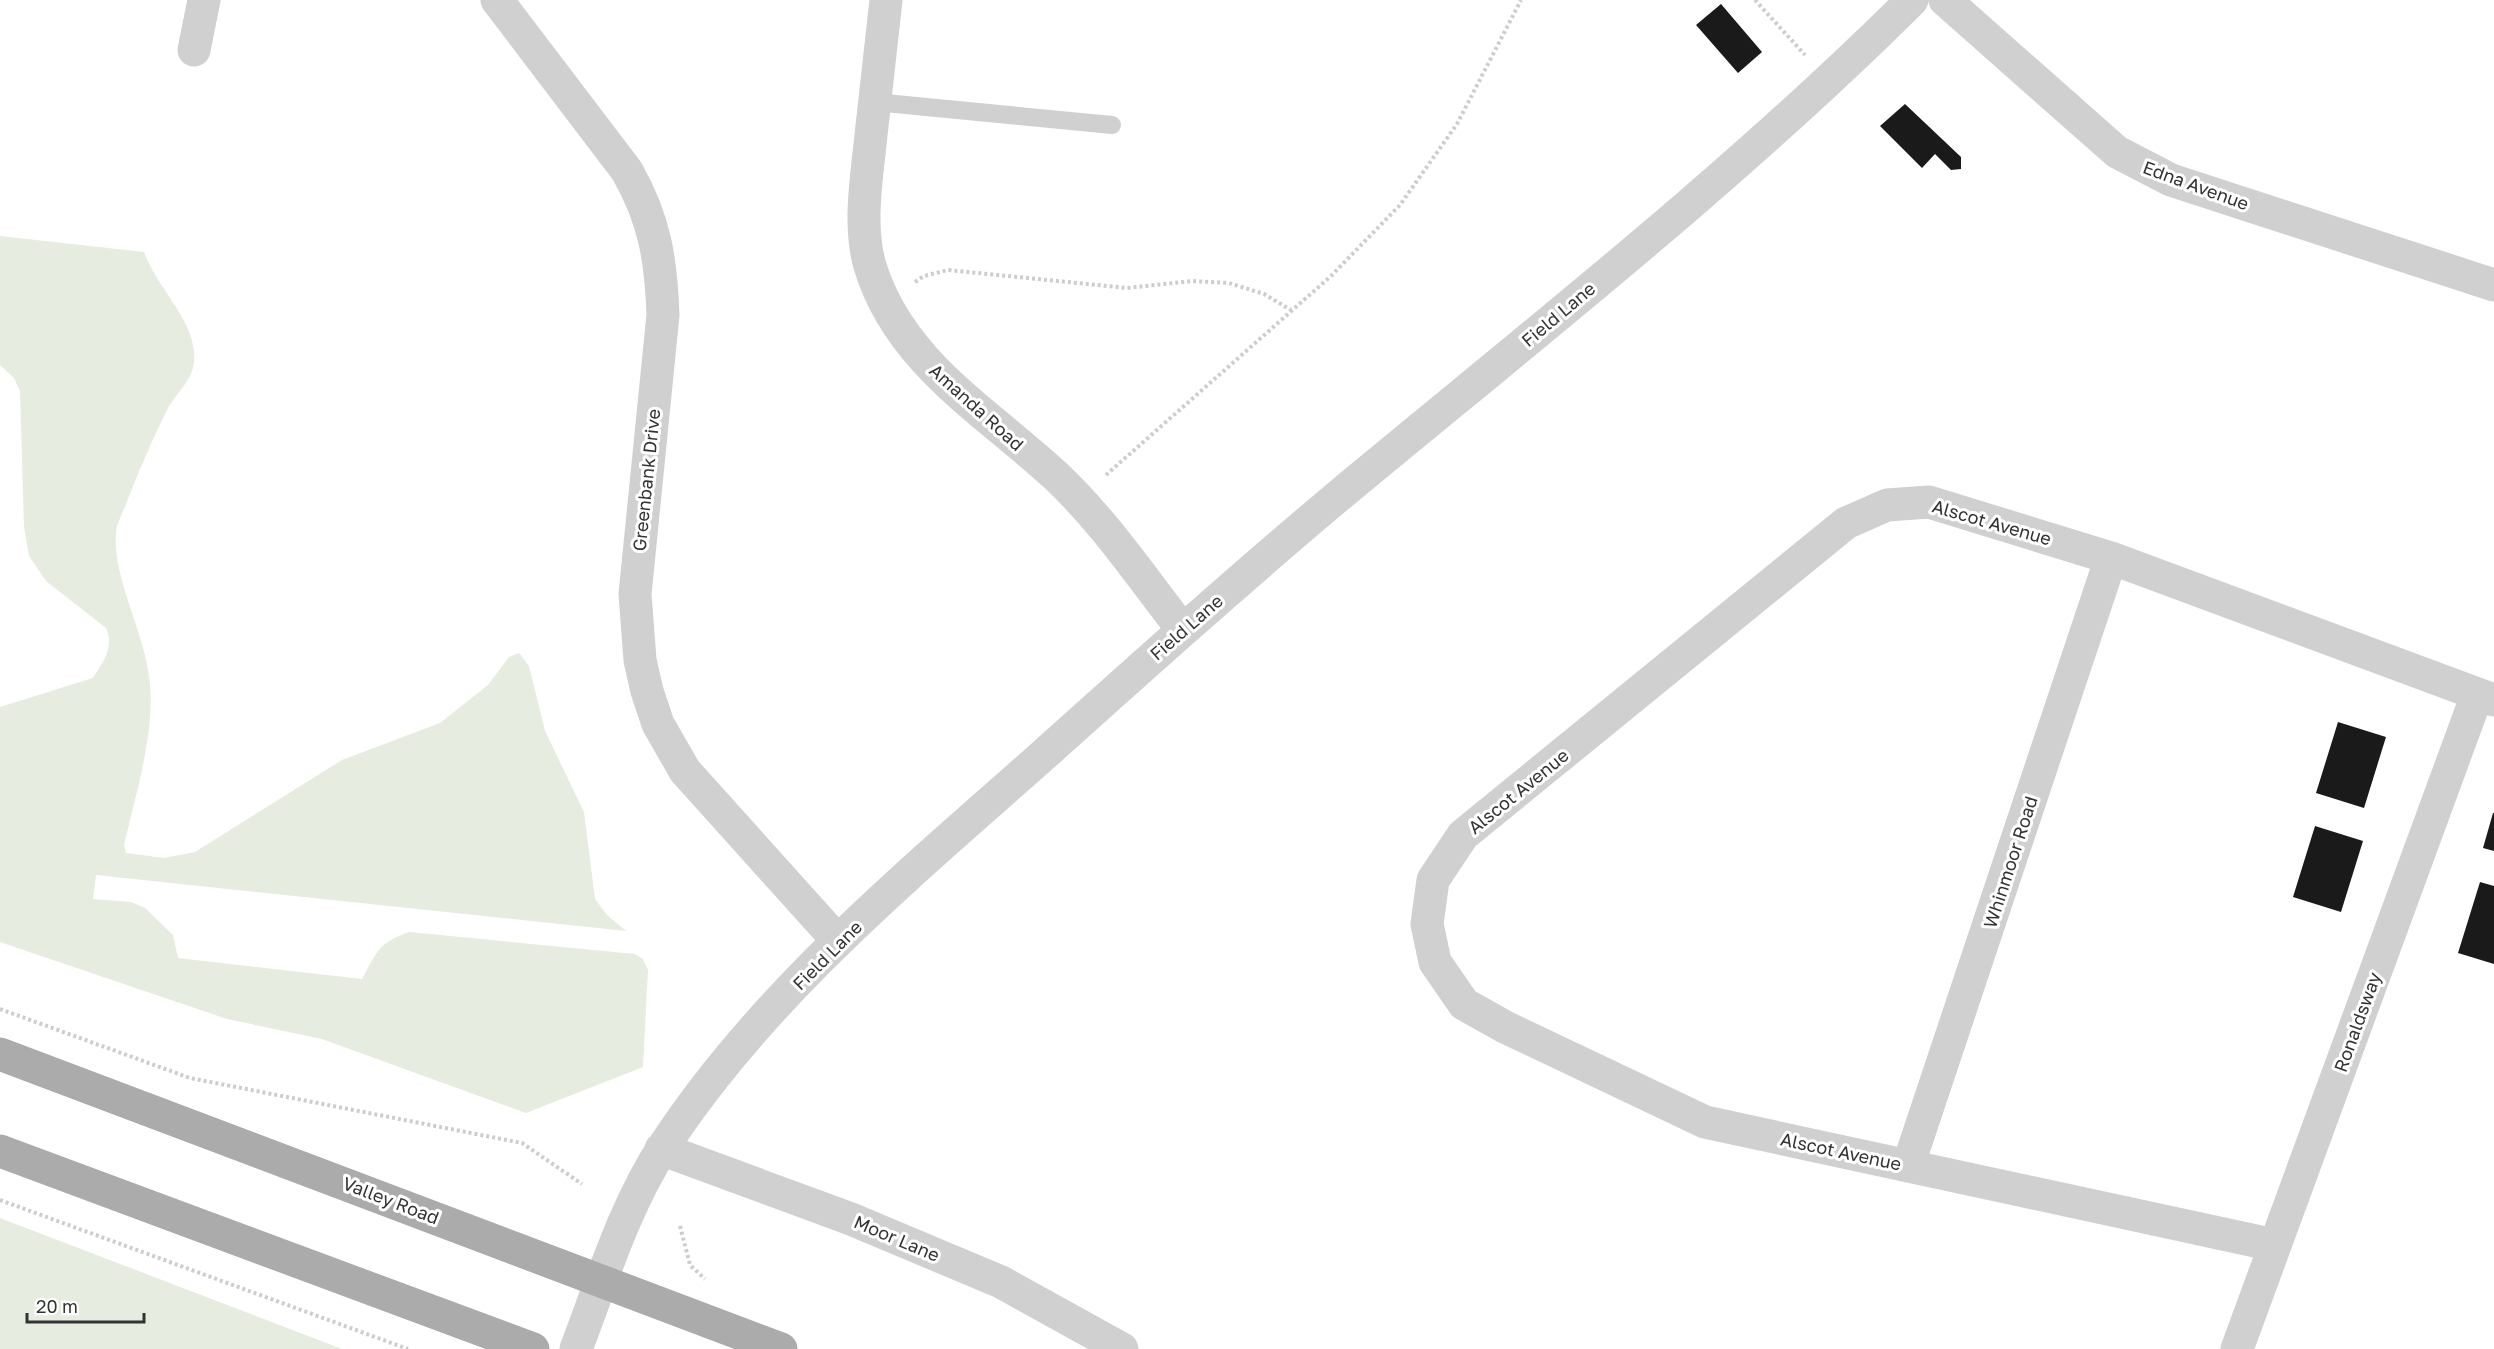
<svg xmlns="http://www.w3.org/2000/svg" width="2494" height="1349" font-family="'Golos Text',sans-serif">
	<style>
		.green { fill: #e6ecdf }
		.building { fill: #1a1a1a }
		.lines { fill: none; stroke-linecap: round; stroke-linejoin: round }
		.path { stroke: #cdcdcd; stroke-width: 4; stroke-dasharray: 3 3; stroke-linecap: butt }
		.service { stroke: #d0d0d0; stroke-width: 18 }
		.minor { stroke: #d0d0d0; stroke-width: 33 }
		.primary { stroke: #ababab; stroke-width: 33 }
		.labels { text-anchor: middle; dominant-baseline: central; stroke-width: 6; stroke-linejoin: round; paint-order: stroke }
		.street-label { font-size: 18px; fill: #333; stroke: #fff }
	</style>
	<rect width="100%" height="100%" fill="#fff"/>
	<!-- green -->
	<path class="green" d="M0,236L144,252C157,288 191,316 194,352C197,377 179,389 168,408C152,440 139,471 126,504C123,513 116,524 116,534C112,577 146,635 150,684C155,733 135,797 124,845L126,853L164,858L195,852L342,760L440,723L488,685L509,657L519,653L529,666L545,731L584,812L595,899L607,915L626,931L96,875L93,899L131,902L145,908L173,935L178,958L362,979C377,952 378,943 409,932L635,954L643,959L648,970L643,1067L526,1113L322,1039L227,1019L0,942V707L93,678C103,662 115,647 106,628L46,581L29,556L24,527L20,391L14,378L0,365Z
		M0,1218L342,1349H0Z"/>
	<!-- building -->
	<path class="building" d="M1721,4L1762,52L1738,73L1696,25Z
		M1905,104L1961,157V169L1951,170L1935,154L1922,168L1880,126Z
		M2338,722L2386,737L2364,808L2316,793Z
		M2493,813H2494V851L2483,848Z
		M2315,826L2363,841L2341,912L2293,897Z
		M2480,882L2494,886V964L2458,953Z"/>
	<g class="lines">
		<!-- path -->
		<path class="path" d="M1755,0L1805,55
			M915,282L924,276L948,270L1127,288L1192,281L1229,283L1264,294L1291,310
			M1106,475L1331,276L1400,205L1457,124L1521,0
			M0,1009L190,1078L522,1143L582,1184
			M0,1200L408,1349
			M680,1226L690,1265L705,1279"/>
		<!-- service -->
		<path class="service" d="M875,102L1112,125"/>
		<!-- minor -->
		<path class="minor" d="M497,0L627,171C655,220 661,260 663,315L635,594L640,660L647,691L658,724L685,771L838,941
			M886,0C881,45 876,90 871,135C867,176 858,225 870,266C899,362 987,412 1056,476C1104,521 1142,578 1183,630
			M1945,0L2117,152L2171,180L2494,285
			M194,50L204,0
			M661,1149L851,1219L1001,1282L1122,1349
			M1908,1166L2111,558
			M2274,1245L1705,1122L1505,1027L1464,1004L1435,962L1427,924L1433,880L1463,835L1846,523L1887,505L1929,502L2111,558L2494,700
			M576,1349C602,1281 624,1207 664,1146C762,996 906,877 1039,759C1137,671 1235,583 1336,498C1531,336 1732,179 1912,0
			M2237,1349L2477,695"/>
		<!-- primary -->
		<path class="primary" d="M0,1054L781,1349
			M0,1151L533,1349"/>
	</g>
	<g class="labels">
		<!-- street labels -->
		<g class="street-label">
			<text transform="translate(2196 185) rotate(20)">Edna Avenue</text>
			<text transform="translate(1558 314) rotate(-40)">Field Lane</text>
			<text transform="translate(977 407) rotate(42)">Amanda Road</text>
			<text transform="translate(646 480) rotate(-84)">Greenbank Drive</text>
			<text transform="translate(1992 522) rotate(16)">Alscot Avenue</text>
			<text transform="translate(1186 627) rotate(-41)">Field Lane</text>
			<text transform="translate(1518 791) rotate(-39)">Alscot Avenue</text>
			<text transform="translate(2010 862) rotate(-72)">Whinmoor Road</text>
			<text transform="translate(827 955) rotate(-45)">Field Lane</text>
			<text transform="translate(2357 1022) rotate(-70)">Ronaldsway</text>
			<text transform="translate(1841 1151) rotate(12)">Alscot Avenue</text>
			<text transform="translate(391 1200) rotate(21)">Valley Road</text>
			<text transform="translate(897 1238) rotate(23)">Moor Lane</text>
		</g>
	</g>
	<!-- scale -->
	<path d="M27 1313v9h117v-9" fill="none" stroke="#333333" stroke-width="3"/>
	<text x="36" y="1313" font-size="18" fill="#333333" stroke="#ffffff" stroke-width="4.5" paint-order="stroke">20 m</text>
</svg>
